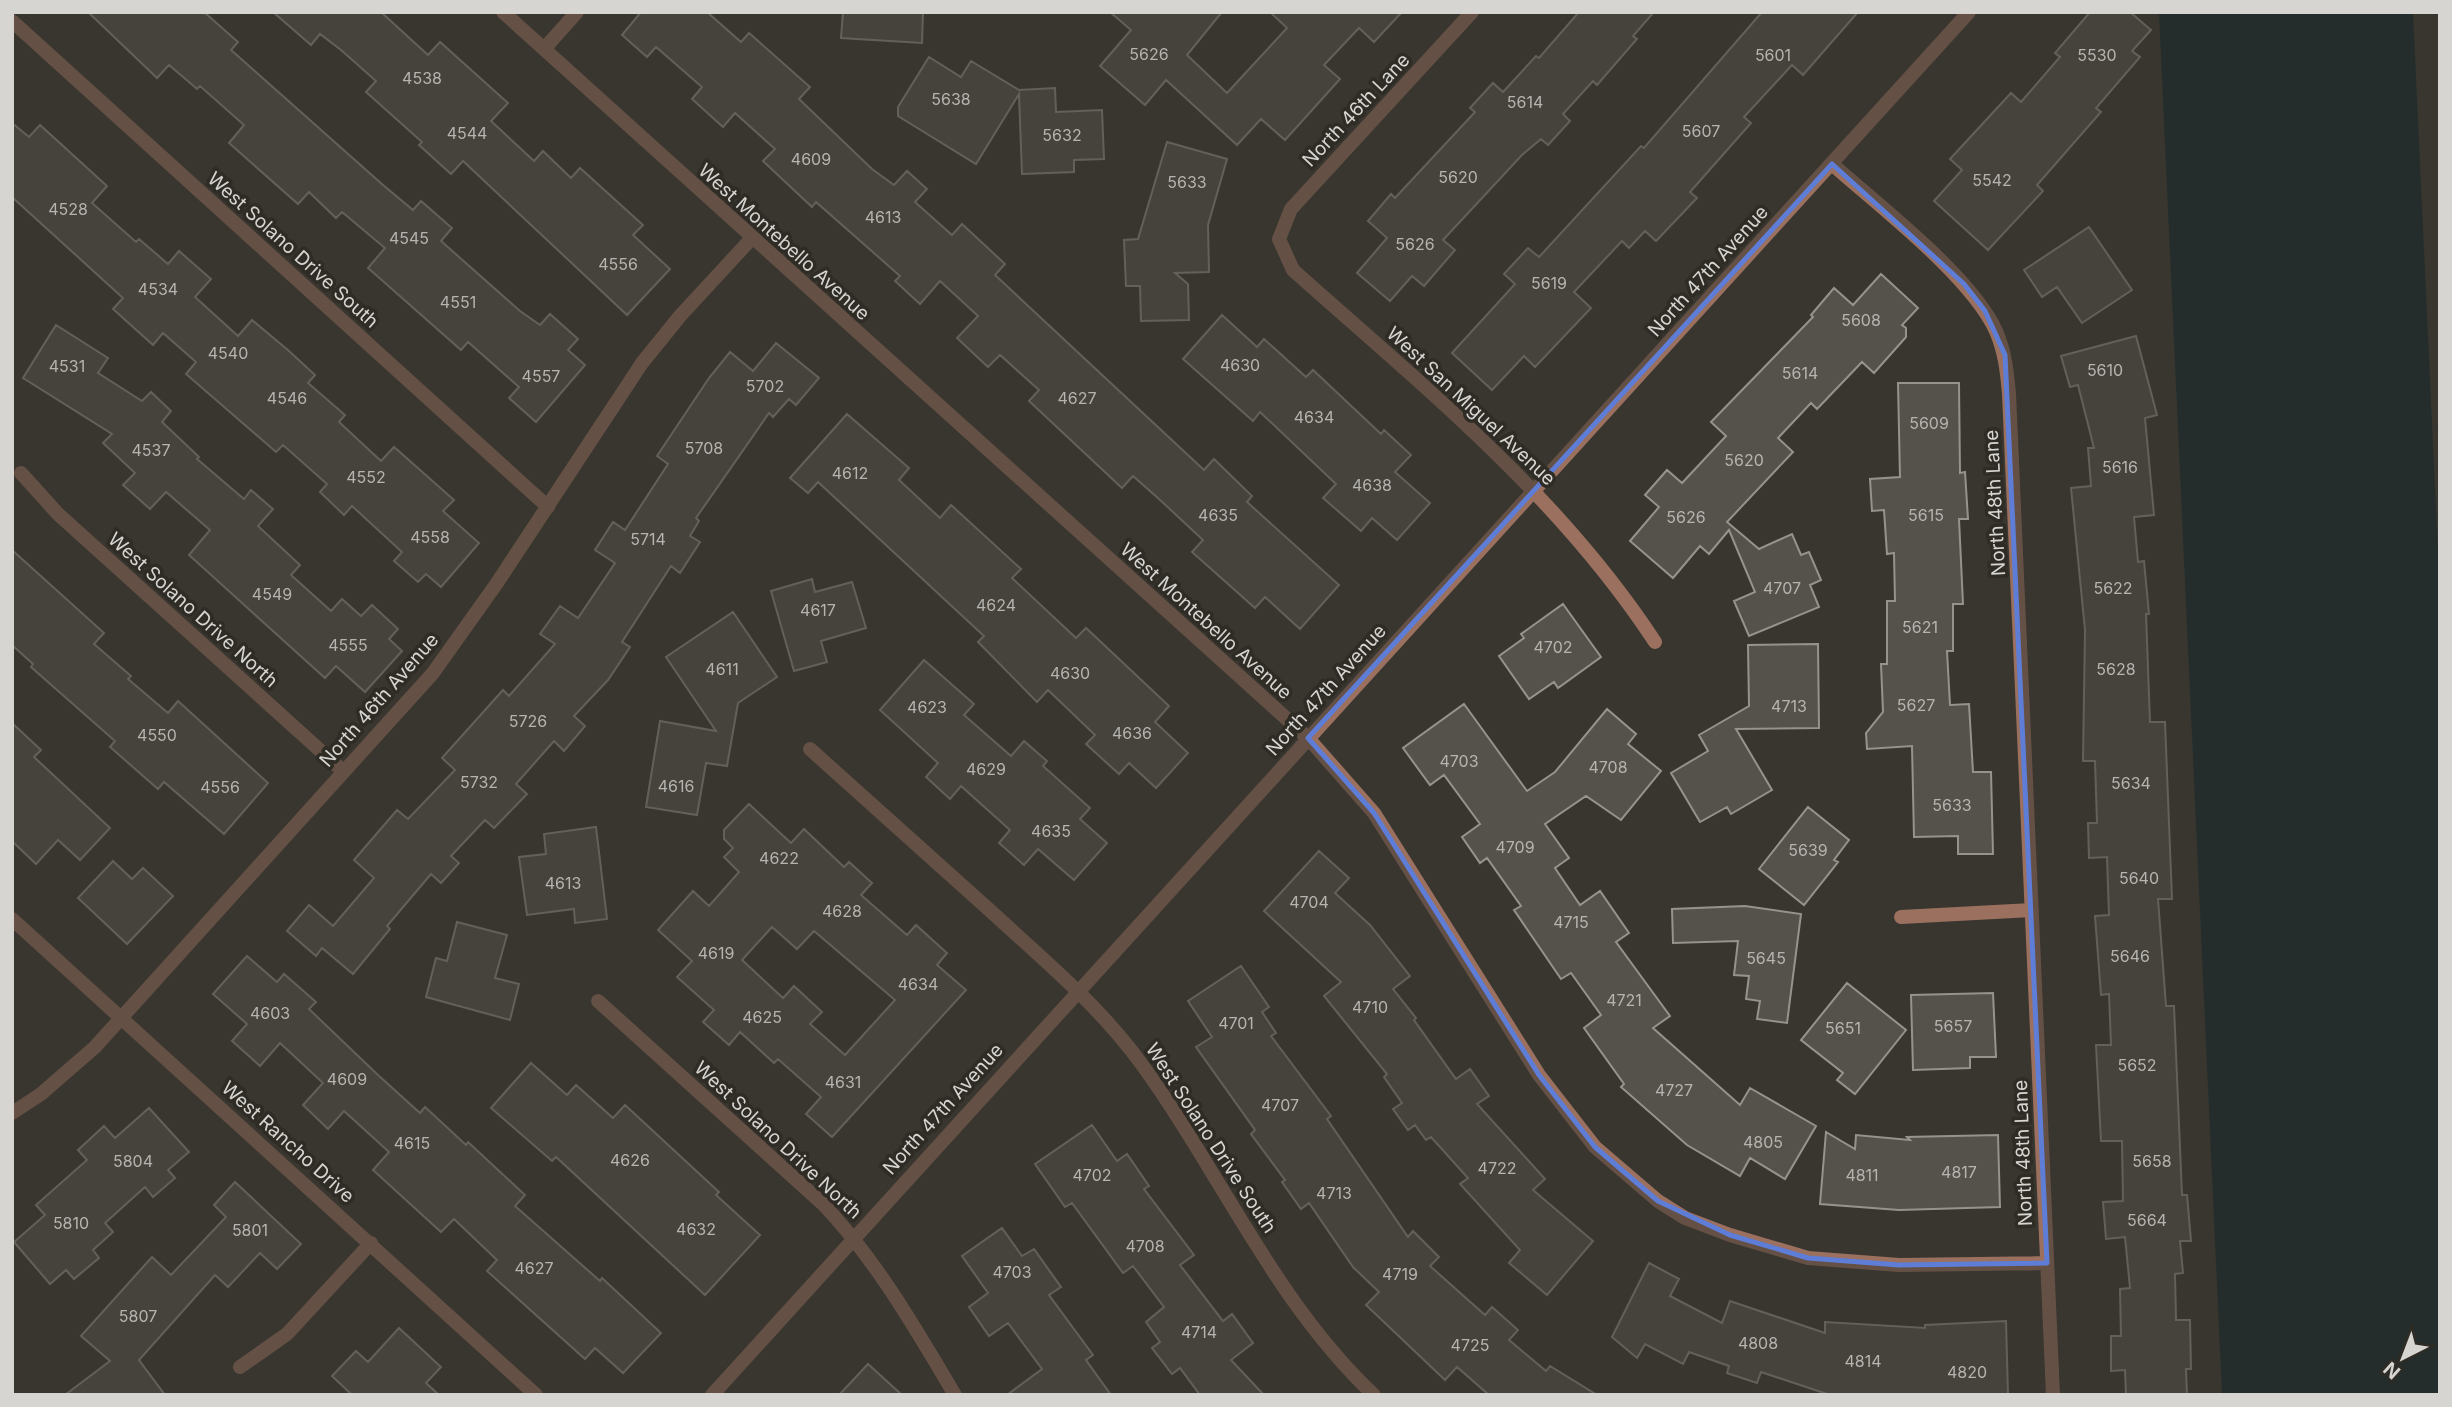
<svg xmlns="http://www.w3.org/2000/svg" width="2452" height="1407" font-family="Inter,sans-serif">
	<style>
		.water { fill: #0c2327 }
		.building { fill: #55524b; stroke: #96938c; stroke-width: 2; fill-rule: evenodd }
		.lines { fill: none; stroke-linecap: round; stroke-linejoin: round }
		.minor { stroke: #9b705f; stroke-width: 14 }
		.tertiary { stroke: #9b705f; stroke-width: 14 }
		.marked { fill: none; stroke: #5e7dd6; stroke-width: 5; stroke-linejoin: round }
		.labels { text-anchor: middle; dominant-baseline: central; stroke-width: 7; stroke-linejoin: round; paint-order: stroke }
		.number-label { font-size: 16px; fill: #b6b4b0 }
		.street-label { font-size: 19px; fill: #d7d5d1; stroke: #2e2c25 }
	</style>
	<rect width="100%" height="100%" fill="#38362f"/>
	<!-- water -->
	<path class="water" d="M2159,12H2413L2440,595V1395H2222Z"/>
	<!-- building -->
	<path class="building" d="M88,12H204L238,42L231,50L383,185L413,210L421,201L452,228L441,241L520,311L540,325L550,314L578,339L568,350L585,365L536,422L509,398L519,387L468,342L461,350L368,268L385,248L342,212L336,218L309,192L298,204L229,143L244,125L200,86L197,89L169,65L157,78Z
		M273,12H381L428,55L440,42L508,103L491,121L534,161L543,151L571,178L580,168L643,225L633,235L670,269L627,315L463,161L451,174L419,145L422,142L366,92L376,81L341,50L320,34L311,45Z
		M641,12H707L741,42L749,33L810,87L799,99L872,169L894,185L907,171L927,189L915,202L952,235L962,224L1005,264L995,275L1204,470L1214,459L1252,496L1247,502L1339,585L1300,629L1265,597L1255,608L1192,552L1203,540L1159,499L1133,476L1122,488L1029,401L1039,390L1000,355L988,367L957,338L978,316L940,281L920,304L895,281L900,276L816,202L812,207L763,161L775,149L735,113L723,127L692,99L702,87L656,47L647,57L622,35Z
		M843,12H923L922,43L841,38Z
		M1110,12H1222L1187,55L1227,93L1287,28L1270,12H1402L1374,42L1359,28L1324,65L1340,79L1285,140L1261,119L1237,145L1166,80L1145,105L1100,66L1131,30Z
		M1579,12H1654L1633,36L1637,39L1597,85L1593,81L1563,114L1570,121L1548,145L1541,139L1522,155L1443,240L1455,250L1424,286L1412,276L1390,301L1357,273L1387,238L1368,221L1391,194L1395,198L1475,112L1470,108L1493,83L1503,92L1536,56L1539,58Z
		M1762,12H1858L1803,75L1792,65L1744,117L1751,123L1690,192L1697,198L1656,241L1645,231L1629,248L1622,241L1574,292L1591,308L1535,367L1524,356L1492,390L1452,353L1515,284L1504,274L1528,248L1539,257L1641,146L1644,148Z
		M2090,12H2130L2151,30L2132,51L2140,57L2096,108L2101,112L2037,185L2043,191L1988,250L1934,201L1962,170L1950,159L2011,93L2021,102L2060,57L2055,53Z
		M929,57L961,77L971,61L1019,90L1055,88L1056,112L1102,110L1104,159L1074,160V172L1022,174L1019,94L976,164L898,116V107Z
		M12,123L29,137L40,125L107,186L92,203L136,242L139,239L168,264L179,251L211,279L195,297L238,336L252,320L289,351L315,375L308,383L345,415L339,422L381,461L394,447L454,500L443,511L479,543L441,587L426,574L418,582L394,561L402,552L352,506L344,515L320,492L327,484L283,445L276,452L186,374L196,362L163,333L153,345L113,309L123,298L12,197Z
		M1167,142L1227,159L1208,225L1209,272L1175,273L1188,284L1189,320L1141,321L1140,286H1126L1124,240L1138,239Z
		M2089,227L2132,290L2082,323L2057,287L2042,297L2024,270Z
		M1881,274L1918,308L1902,325L1906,328V337L1874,373L1862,362L1817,409L1811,403L1778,438L1793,452L1727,522L1759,549L1792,534L1801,555L1809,552L1821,580L1810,585L1819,607L1749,636L1734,601L1755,592L1729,530L1709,554L1700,546L1673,578L1630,541L1659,507L1645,495L1667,470L1682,483L1726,436L1711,422L1813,317L1811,315L1834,288L1853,305Z
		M1222,315L1257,347L1264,339L1306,377L1313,370L1381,434L1384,430L1411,455L1395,472L1430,503L1397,540L1372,518L1361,531L1323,498L1336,484L1260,412L1253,421L1183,359Z
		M56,325L108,358L98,373L142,401L151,392L171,411L162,422L199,457L197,459L244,499L251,490L273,509L258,526L300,565L291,575L331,611L342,599L361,616L372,605L398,629L389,639L402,651L365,692L336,666L325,678L189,555L210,530L166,492L150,509L123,485L135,473L103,443L112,434L23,378Z
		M2136,336L2157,415L2145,418L2154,515L2134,517L2138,562L2144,561L2149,614H2146L2150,722H2165L2172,899H2158L2166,1006H2174L2182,1195H2187L2191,1241H2180L2183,1273L2175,1274L2176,1320H2190L2191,1369H2186L2187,1395H2126L2125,1370L2111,1371V1336H2121L2120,1289L2130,1288L2125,1237L2106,1239L2103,1202L2123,1201L2122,1141H2101L2096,1045H2111L2109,994L2101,995L2095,916L2109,915L2107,857L2089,858L2088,823H2097L2095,761H2083L2085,630L2071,488L2091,486L2088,448H2094L2078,385L2070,387L2061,356Z
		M776,343L819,378L796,405L789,399L773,417L769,413L696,518L699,521L690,536L700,542L680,573L671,566L622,642L630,647L608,680L574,716L585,726L564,751L554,741L516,784L527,794L494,828L485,820L451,856L459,863L441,883L431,874L387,926L390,929L353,974L322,948L316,956L287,931L309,905L333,926L374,878L354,860L397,810L408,819L455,770L442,758L503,690L509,696L555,644L540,634L560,606L578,618L615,563L595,550L613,522L625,530L668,464L657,456L709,378L730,352L753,371Z
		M1898,383H1959L1960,473L1965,472L1968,519H1959L1963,604H1953V651H1947L1950,705L1969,704L1973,772H1991L1993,854H1958V836L1914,837L1912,746L1867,749L1866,733L1883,712L1881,664H1887V601H1895L1894,553L1887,554L1884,510L1872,511L1870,479L1900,477Z
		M847,414L909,468L899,480L940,518L951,505L1021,569L1012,578L1076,638L1086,628L1169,706L1155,722L1188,753L1156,788L1129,763L1119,774L1086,744L1095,735L1048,690L1037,702L978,642L984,636L818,482L808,493L790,478Z
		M12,550L104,633L94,644L131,676L128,679L168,713L178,701L268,783L224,834L164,782L158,789L110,747L115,741L31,667L33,664L12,645Z
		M812,579L815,592L852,582L866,628L821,641L827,662L794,671L771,591Z
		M1563,604L1601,657L1558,688L1554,682L1529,699L1499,656L1524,638L1521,634Z
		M733,612L777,677L738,703L727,766L706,763L697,815L646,807L660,721L716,731L666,657Z
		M1818,644L1819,728L1736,729L1772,790L1731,814L1727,807L1700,822L1671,773L1708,751L1699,735L1749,706L1748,645Z
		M924,660L974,704L964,715L1011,756L1024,741L1047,761L1043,766L1090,808L1080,819L1107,843L1074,880L1038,849L1024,865L999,843L1010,830L961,786L950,799L926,777L938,763L880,710Z
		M1464,704L1527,791L1555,772L1607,709L1636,734L1628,744L1661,771L1621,820L1586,796L1545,824L1569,858L1555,868L1580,905L1600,891L1629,933L1616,942L1670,1016L1653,1028L1740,1105L1750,1088L1816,1126L1785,1179L1750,1158L1740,1176L1687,1145L1621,1087L1624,1084L1584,1028L1601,1015L1571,973L1561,979L1514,910L1521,906L1487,858L1480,863L1462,837L1480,824L1444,775L1430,785L1403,748Z
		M12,723L41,750L34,757L110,828L80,860L58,840L36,864L12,841Z
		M749,804L791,843L804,829L844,867L849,862L872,883L861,895L907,935L916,925L947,953L937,965L966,990L832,1137L806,1114L821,1097L778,1059L774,1063L740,1032L729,1045L703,1022L714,1010L677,977L692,961L658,930L693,891L709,906L739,872L724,857L733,848L724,839V830ZM772,927L797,949L814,931L895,1000L845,1055L810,1024L822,1012L794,986L783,998L742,960Z
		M1808,807L1849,840L1834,860L1838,862L1804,905L1759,869Z
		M596,827L607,919L575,923L574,909L527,915L519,857L546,854L544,834Z
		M1319,851L1349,878L1335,893L1370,925L1410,976L1393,989L1416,1018L1414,1020L1456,1079L1470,1069L1489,1096L1477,1104L1545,1179L1533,1190L1593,1241L1547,1295L1509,1263L1520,1250L1460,1184L1468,1178L1431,1137L1426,1140L1415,1125L1408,1130L1393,1109L1402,1103L1384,1077L1387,1074L1324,996L1341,982L1264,911Z
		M113,861L132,879L143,868L173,896L127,944L78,898Z
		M1745,906L1801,914L1787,1023L1757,1019L1760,1001L1746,999L1749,976L1734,975L1738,941L1673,943L1672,909Z
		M457,922L507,935L495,978L519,984L510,1020L426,997L436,958L447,961Z
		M247,956L277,982L284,974L316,1002L309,1009L378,1075L420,1113L425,1107L466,1145L468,1142L525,1195L515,1206L600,1281L602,1278L661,1333L623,1373L595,1348L585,1359L487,1271L497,1260L454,1219L441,1232L373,1170L389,1152L344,1111L328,1129L303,1105L323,1083L280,1043L260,1066L232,1041L247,1024L213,994Z
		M1241,966L1269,1007L1262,1012L1276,1033L1271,1036L1331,1116L1327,1119L1408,1237L1413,1231L1439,1257L1430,1266L1485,1315L1492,1307L1518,1330L1509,1340L1546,1371L1550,1366L1597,1395H1489L1457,1367L1445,1380L1366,1305L1379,1292L1353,1267L1309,1203L1301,1209L1282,1182L1285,1180L1251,1134L1255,1130L1196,1047L1212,1037L1188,1001Z
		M1847,983L1906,1030L1855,1094L1837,1080L1843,1073L1801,1040Z
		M1993,993L1996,1057H1970V1068L1913,1070L1911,995Z
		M531,1063L567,1095L576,1085L613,1118L625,1105L719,1192L716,1195L760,1235L705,1295L556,1157L552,1161L491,1108Z
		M149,1108L189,1152L168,1170L175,1178L153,1197L145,1187L105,1223L113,1232L93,1250L99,1258L74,1279L66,1270L50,1284L14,1242L45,1215L36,1205L87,1160L78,1150L104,1126L115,1138Z
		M1092,1125L1117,1161L1127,1154L1149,1186L1144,1189L1194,1255L1180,1265L1223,1321L1232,1314L1253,1343L1231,1360L1264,1395H1200L1180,1368L1172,1374L1152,1348L1160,1342L1146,1322L1164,1307L1133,1266L1123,1273L1072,1203L1065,1207L1035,1164Z
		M1826,1132L1855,1149L1856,1135L1910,1140L1907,1137L1998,1135L2000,1207L1899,1210L1820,1204Z
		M235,1182L301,1244L277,1269L260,1253L228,1287L215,1275L139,1360L165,1395H65L110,1361L81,1336L152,1257L171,1275L226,1217L214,1205Z
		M1002,1228L1022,1256L1034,1249L1061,1287L1049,1295L1093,1355L1086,1360L1111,1395H1007L1042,1369L1008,1323L989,1336L969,1307L988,1293L962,1256Z
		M1649,1263L1679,1279L1670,1296L1722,1323L1730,1301L1825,1333V1322L1925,1328V1325L2006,1321L2008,1395H1830L1761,1372L1757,1383L1727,1373L1729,1366L1689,1352L1683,1364L1645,1344L1637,1358L1612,1337Z
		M399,1328L441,1367L426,1383L439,1395H352L332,1376L356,1351L368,1362Z
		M868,1364L902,1395H839Z"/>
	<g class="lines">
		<!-- minor -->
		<path class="minor" d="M503,12L1308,738L1374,813L1539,1075L1595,1147L1658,1201L1685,1218L1730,1235L1808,1258L1899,1265L2047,1263
			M1472,12L1291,209L1279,239L1293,270C1424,387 1558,494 1655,642
			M12,21L548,507
			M544,49L577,12
			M1832,164C1879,206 1971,276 1996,331C2005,352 2007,371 2009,394L2053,1395
			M21,473L58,514L343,771
			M810,749C872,804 933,860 995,915C1045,961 1100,1007 1140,1062C1220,1171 1274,1301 1374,1395
			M1901,917L2032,910
			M12,919L536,1395
			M598,1001L823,1204C877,1261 915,1328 955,1395
			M12,1113L41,1094L95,1047L433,673L497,583L642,363L680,316L752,238
			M240,1367L287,1334L371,1243"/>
		<!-- tertiary -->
		<path class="tertiary" d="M712,1395L1969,12"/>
	</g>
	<!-- marked area -->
	<path d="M0 0H2452V1407H0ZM1832,164L1964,284L1985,311L2005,355L2047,1263L1899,1265L1808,1258L1730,1235L1658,1201L1595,1147L1539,1075L1374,813L1308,738Z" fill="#38362f" fill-opacity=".55" fill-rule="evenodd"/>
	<path class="marked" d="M1832,164L1964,284L1985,311L2005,355L2047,1263L1899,1265L1808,1258L1730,1235L1658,1201L1595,1147L1539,1075L1374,813L1308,738Z"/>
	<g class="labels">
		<!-- number labels -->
		<g class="number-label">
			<text x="1149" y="54">5626</text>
			<text x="1773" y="55">5601</text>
			<text x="2097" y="55">5530</text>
			<text x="422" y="78">4538</text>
			<text x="951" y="99">5638</text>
			<text x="1525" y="102">5614</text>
			<text x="1701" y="131">5607</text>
			<text x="467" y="133">4544</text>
			<text x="1062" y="135">5632</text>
			<text x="811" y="159">4609</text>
			<text x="1458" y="177">5620</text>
			<text x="1992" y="180">5542</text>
			<text x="1187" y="182">5633</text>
			<text x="68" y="209">4528</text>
			<text x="883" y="217">4613</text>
			<text x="409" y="238">4545</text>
			<text x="1415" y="244">5626</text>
			<text x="618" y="264">4556</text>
			<text x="1549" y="283">5619</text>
			<text x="158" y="289">4534</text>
			<text x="458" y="302">4551</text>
			<text x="1861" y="320">5608</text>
			<text x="228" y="353">4540</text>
			<text x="1240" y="365">4630</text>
			<text x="67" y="366">4531</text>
			<text x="2105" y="370">5610</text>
			<text x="1800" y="373">5614</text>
			<text x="541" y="376">4557</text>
			<text x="765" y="386">5702</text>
			<text x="287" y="398">4546</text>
			<text x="1077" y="398">4627</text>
			<text x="1314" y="417">4634</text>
			<text x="1929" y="423">5609</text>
			<text x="704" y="448">5708</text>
			<text x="151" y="450">4537</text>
			<text x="1744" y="460">5620</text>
			<text x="2120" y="467">5616</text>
			<text x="850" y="473">4612</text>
			<text x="366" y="477">4552</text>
			<text x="1372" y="485">4638</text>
			<text x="1218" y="515">4635</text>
			<text x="1926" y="515">5615</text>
			<text x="1686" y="517">5626</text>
			<text x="430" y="537">4558</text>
			<text x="648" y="539">5714</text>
			<text x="1782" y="588">4707</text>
			<text x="2113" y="588">5622</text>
			<text x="272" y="594">4549</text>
			<text x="996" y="605">4624</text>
			<text x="818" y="610">4617</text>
			<text x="1920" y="627">5621</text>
			<text x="348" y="645">4555</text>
			<text x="1553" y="647">4702</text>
			<text x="722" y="669">4611</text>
			<text x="2116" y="669">5628</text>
			<text x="1070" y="673">4630</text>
			<text x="1916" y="705">5627</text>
			<text x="1789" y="706">4713</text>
			<text x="927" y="707">4623</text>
			<text x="528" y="721">5726</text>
			<text x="1132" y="733">4636</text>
			<text x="157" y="735">4550</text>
			<text x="1459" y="761">4703</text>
			<text x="1608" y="767">4708</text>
			<text x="986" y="769">4629</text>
			<text x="479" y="782">5732</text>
			<text x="2131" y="783">5634</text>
			<text x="676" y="786">4616</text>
			<text x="220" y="787">4556</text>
			<text x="1952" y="805">5633</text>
			<text x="1051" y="831">4635</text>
			<text x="1515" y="847">4709</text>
			<text x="1808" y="850">5639</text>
			<text x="779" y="858">4622</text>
			<text x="2139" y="878">5640</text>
			<text x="563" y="883">4613</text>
			<text x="1309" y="902">4704</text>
			<text x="842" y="911">4628</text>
			<text x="1571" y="922">4715</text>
			<text x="716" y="953">4619</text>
			<text x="2130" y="956">5646</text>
			<text x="1766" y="958">5645</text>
			<text x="918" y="984">4634</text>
			<text x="1624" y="1000">4721</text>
			<text x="1370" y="1007">4710</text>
			<text x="270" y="1013">4603</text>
			<text x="762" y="1017">4625</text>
			<text x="1236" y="1023">4701</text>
			<text x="1953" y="1026">5657</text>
			<text x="1843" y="1028">5651</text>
			<text x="2137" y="1065">5652</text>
			<text x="347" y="1079">4609</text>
			<text x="843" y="1082">4631</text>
			<text x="1674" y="1090">4727</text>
			<text x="1280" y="1105">4707</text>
			<text x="1763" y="1142">4805</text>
			<text x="412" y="1143">4615</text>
			<text x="630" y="1160">4626</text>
			<text x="133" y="1161">5804</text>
			<text x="2152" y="1161">5658</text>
			<text x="1497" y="1168">4722</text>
			<text x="1959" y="1172">4817</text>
			<text x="1092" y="1175">4702</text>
			<text x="1862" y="1175">4811</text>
			<text x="1334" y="1193">4713</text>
			<text x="2147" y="1220">5664</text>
			<text x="71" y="1223">5810</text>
			<text x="696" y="1229">4632</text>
			<text x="250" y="1230">5801</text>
			<text x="1145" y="1246">4708</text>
			<text x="534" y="1268">4627</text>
			<text x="1012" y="1272">4703</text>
			<text x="1400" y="1274">4719</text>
			<text x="138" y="1316">5807</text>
			<text x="1199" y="1332">4714</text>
			<text x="1758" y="1343">4808</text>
			<text x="1470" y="1345">4725</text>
			<text x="1863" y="1361">4814</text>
			<text x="1967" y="1372">4820</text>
		</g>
		<!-- street labels -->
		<g class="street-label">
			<text transform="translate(1356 110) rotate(-47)">North 46th Lane</text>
			<text transform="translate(784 242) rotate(42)">West Montebello Avenue</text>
			<text transform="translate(293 250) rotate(42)">West Solano Drive South</text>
			<text transform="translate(1708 271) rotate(-48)">North 47th Avenue</text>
			<text transform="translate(1471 406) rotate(43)">West San Miguel Avenue</text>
			<text transform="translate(1995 503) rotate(-93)">North 48th Lane</text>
			<text transform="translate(193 610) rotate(42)">West Solano Drive North</text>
			<text transform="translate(1206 621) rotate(42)">West Montebello Avenue</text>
			<text transform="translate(1326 690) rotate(-48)">North 47th Avenue</text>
			<text transform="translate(379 700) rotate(-49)">North 46th Avenue</text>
			<text transform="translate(943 1109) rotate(-48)">North 47th Avenue</text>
			<text transform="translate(1211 1138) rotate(57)">West Solano Drive South</text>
			<text transform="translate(778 1140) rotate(43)">West Solano Drive North</text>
			<text transform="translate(288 1142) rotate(42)">West Rancho Drive</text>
			<text transform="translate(2023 1153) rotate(-92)">North 48th Lane</text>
		</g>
	</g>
	<!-- border -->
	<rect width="2452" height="1407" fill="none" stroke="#d7d5d1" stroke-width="28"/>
	<!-- north arrow -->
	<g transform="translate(2403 1358) rotate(222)" stroke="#2e2c25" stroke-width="5" paint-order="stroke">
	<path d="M0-5L12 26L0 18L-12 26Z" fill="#d7d5d1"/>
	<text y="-10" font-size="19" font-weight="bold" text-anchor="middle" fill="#d7d5d1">N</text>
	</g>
</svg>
